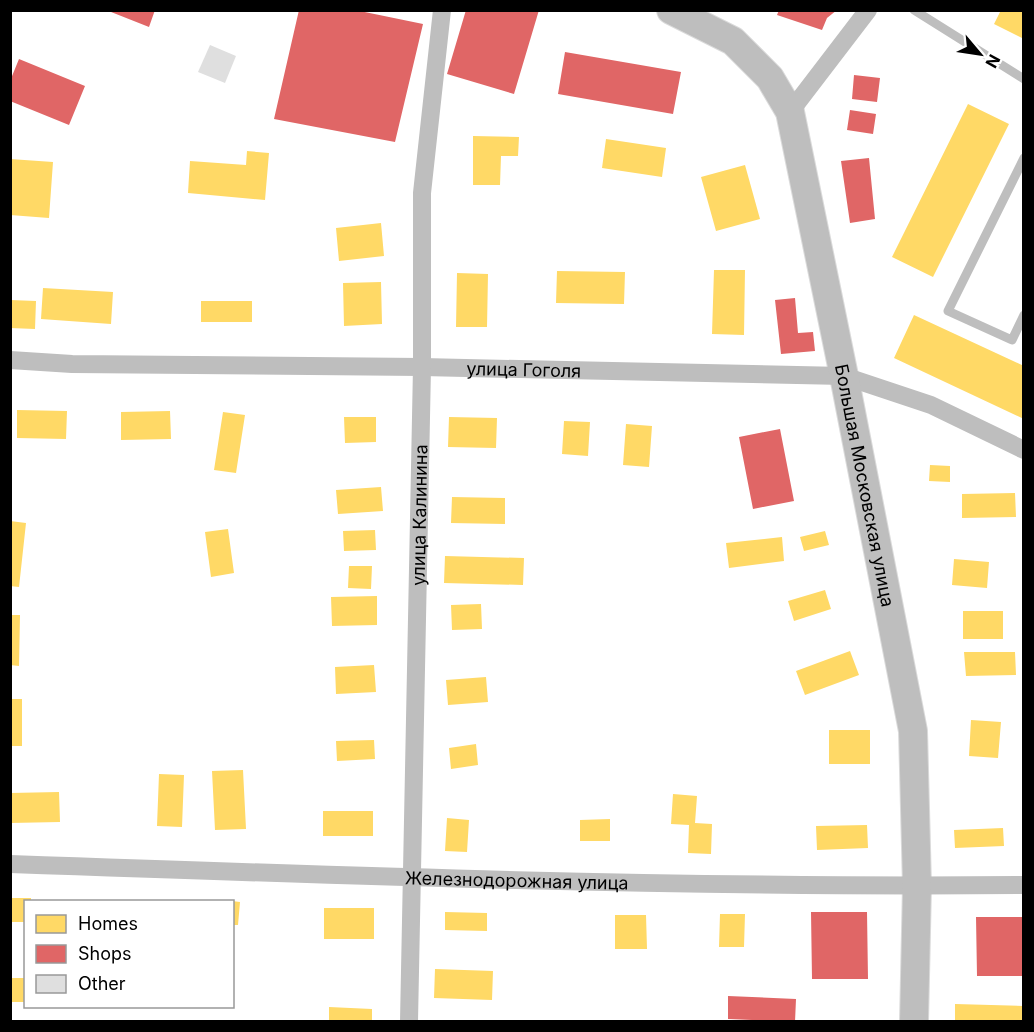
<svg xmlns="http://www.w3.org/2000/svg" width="1034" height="1032" font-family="Inter,sans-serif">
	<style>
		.homes { fill: #ffd966 }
		.shops { fill: #e06666 }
		.building { fill: #dfdfdf }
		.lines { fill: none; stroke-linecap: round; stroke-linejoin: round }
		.primary-casing { stroke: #dbdbdb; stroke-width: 30 }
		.service { stroke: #bebebe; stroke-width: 9 }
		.minor { stroke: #bebebe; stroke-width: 18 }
		.primary { stroke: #bebebe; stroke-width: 28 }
		.labels { text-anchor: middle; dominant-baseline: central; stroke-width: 6; stroke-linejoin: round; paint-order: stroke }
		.street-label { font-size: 18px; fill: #000; stroke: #fff }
	</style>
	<rect width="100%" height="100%" fill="#fff"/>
	<!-- homes -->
	<path class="homes" d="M1001,10H1024V39L994,24Z
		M968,104L1009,124L933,277L892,257Z
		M473,136L519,137L518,156H501L500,185H473Z
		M606,139L666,148L662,177L602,168Z
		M247,151L269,153L265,200L188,193L190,161L246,165Z
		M10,159L53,162L49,218L10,215Z
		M745,165L760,219L716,231L701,177Z
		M381,223L384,256L339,261L336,228Z
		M714,270H745L744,335L712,334Z
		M557,271L625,272L624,304L556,303Z
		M457,273L488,274L487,327H456Z
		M381,282L382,324L344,326L343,283Z
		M43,288L113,292L111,324L41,319Z
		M10,300L36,301L35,329L10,328Z
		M201,301H252V322H201Z
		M914,315L1024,366V419L894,358Z
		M17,410L67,411L66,439L17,438Z
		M170,411L171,439L121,440V412Z
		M223,412L245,415L236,473L214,470Z
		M344,417H376V442L345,443Z
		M449,417L497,418L496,448L448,447Z
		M564,421L590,422L588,456L562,454Z
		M626,424L652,426L649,467L623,465Z
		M930,465L950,466V482L929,481Z
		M381,487L383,511L338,514L336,490Z
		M1015,493L1016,517L962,518V494Z
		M452,497L505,498V524L451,523Z
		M10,521L26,523L19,587L10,586Z
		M228,529L234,573L211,577L205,532Z
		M375,530L376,550L344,551L343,531Z
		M825,531L829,545L804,551L800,537Z
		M782,537L784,561L729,568L726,543Z
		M445,556L524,558L523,585L444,583Z
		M954,559L989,562L987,588L952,585Z
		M349,566H372L371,589L348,588Z
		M825,590L831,609L794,621L788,601Z
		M377,596V625L332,626L331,597Z
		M481,604L482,629L452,630L451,605Z
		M963,611H1003V639H963Z
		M10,615H20L19,666L10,665Z
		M850,651L859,675L805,695L796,671Z
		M964,652H1015L1016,675L966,676Z
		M374,665L376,692L336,694L335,667Z
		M486,677L488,702L448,705L446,680Z
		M10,699H22V746H10Z
		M971,720L1001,722L998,758L969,756Z
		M829,730H870V764H829Z
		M374,740L375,759L337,761L336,741Z
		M476,744L478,765L451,769L449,748Z
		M243,770L246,829L215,830L212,771Z
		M159,774L184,775L182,827L157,826Z
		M59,792L60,822L10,823V793Z
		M673,794L697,796L695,823L712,824L711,854L688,853L689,825L671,824Z
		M323,811H373V836H323Z
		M447,818L469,820L467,852L445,851Z
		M610,819V841H580V820Z
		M867,825L868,848L817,850L816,826Z
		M1003,828L1004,846L955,848L954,830Z
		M10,898H31V902H26V922H10Z
		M232,901L240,902L238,925H232Z
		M324,908H374V939H324Z
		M445,912L487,913V931L445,930Z
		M720,914H745L744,947H719Z
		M615,915H646L647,949H615Z
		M435,969L493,971L492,1000L434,998Z
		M10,978H26V1002H10Z
		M955,1004L1024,1006V1022H955Z
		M329,1007L372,1009V1022H329Z"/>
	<!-- shops -->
	<path class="shops" d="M106,10H155L149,27Z
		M299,10H355L423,24L395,142L274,119Z
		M466,10H539L514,94L447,74Z
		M779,10H837L827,18L822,30L777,15Z
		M565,52L681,72L673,114L558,94Z
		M19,59L85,86L69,125L10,101V81Z
		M854,75L880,78L877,102L852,99Z
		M850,110L876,114L873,134L847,130Z
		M869,158L875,219L850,223L841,161Z
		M795,298L798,333L813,332L815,351L781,354L775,300Z
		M780,429L794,501L753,509L739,437Z
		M811,912H867L868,979H812Z
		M976,917H1024V976H977Z
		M728,996L796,999L795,1022L728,1019Z"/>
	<!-- building -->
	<path class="building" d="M210,45L236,56L225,83L198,72Z"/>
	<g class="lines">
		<!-- primary casing -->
		<g class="primary-casing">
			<g id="primary">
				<path id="s4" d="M671,10L733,41L770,78L790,112L844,376L913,731L917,886L914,1022"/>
			</g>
		</g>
		<!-- service -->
		<path class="service" d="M914,10L1024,79
			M1024,158L948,311L1012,340L1024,315"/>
		<!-- minor -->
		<g class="minor">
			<path d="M790,112L868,10"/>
			<path id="s1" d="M10,360L72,364L422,367L844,376L931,405L1024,450"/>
			<path id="s2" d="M10,864C348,876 686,888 1024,885"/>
			<path id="s3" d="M409,1022L422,367V193L442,10"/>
		</g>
		<!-- primary -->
		<use href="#primary" class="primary"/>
	</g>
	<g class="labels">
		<!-- street labels -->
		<g class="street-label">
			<text stroke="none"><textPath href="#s1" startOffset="514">улица Гоголя</textPath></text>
			<text stroke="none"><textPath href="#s4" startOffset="542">Большая Московская улица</textPath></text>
			<text stroke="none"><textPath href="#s3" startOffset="507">улица Калинина</textPath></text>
			<text stroke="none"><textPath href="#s2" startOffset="507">Железнодорожная улица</textPath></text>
		</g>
	</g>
	<!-- border -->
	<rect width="1034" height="1032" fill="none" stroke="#000000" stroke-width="24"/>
	<!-- legend -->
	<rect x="24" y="900" width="210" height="108" fill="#ffffff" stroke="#999999" stroke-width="1.5"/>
	<rect x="36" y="915" width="30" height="18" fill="#ffd966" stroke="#999999" stroke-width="1.5"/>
	<text x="78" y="930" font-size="18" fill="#000000">Homes</text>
	<rect x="36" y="945" width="30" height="18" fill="#e06666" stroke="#999999" stroke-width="1.5"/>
	<text x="78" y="960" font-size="18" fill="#000000">Shops</text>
	<rect x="36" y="975" width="30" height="18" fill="#dfdfdf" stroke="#999999" stroke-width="1.5"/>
	<text x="78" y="990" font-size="18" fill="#000000">Other</text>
	<!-- north arrow -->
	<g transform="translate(980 54) rotate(119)" stroke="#ffffff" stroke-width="4.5" paint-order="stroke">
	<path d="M0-4.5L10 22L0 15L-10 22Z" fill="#000000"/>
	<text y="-9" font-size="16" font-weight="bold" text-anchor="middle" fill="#000000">N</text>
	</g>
</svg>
